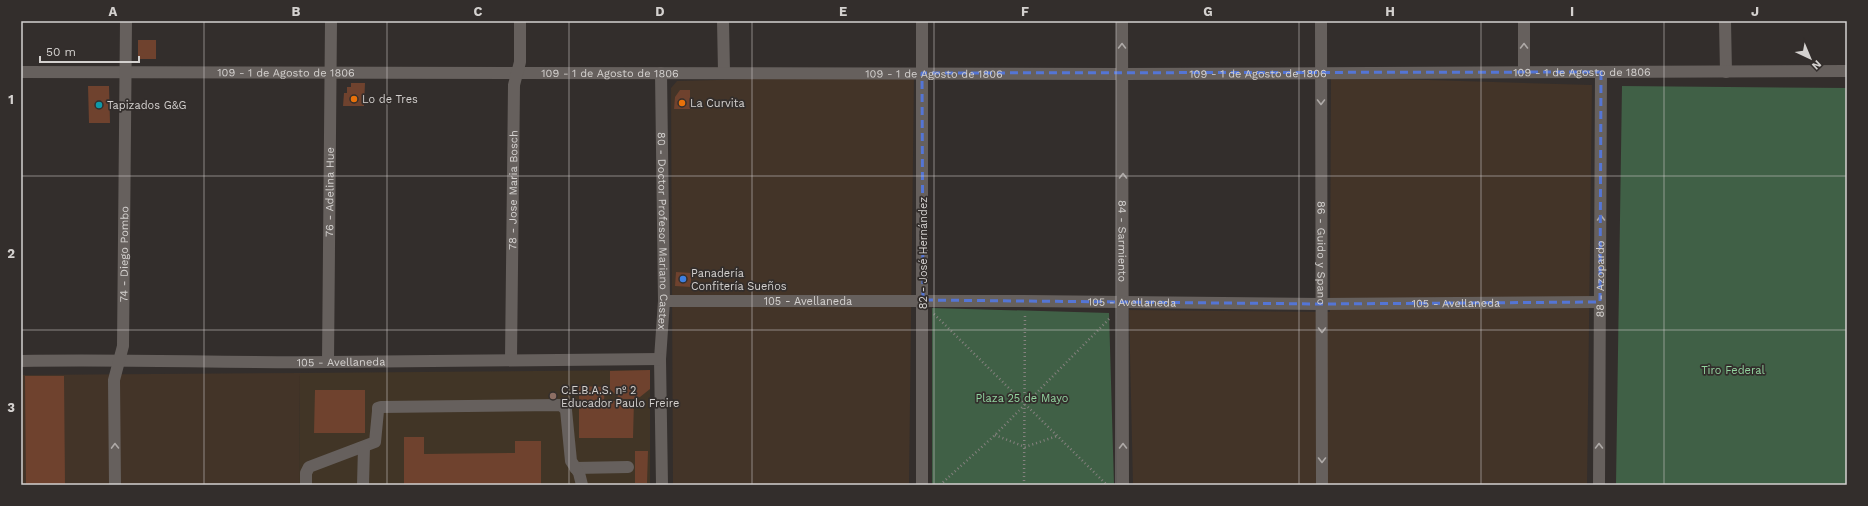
<svg xmlns="http://www.w3.org/2000/svg" width="1868" height="506" font-family="'Work Sans',sans-serif">
	<style>
		.industrial { fill: #433428 }
		.medical { fill: #413526 }
		.green { fill: #406046 }
		.building { fill: #6f422e }
		.lines { fill: none; stroke-linecap: round; stroke-linejoin: round }
		.path { stroke: #85817f; stroke-width: 2.5; stroke-dasharray: 1 3; stroke-linecap: butt }
		.minor { stroke: #66605d; stroke-width: 12 }
		.oneway { stroke: #aea9a7 }
		.marked { fill: none; stroke: #5475d5; stroke-width: 3; stroke-dasharray: 8 5; stroke-linejoin: round }
		.grid { fill: none; stroke: #d4d1cf; stroke-width: 1; stroke-opacity: 0.55 }
		.food-dot { fill: #e8710a; stroke: #332e2c; stroke-width: 1.5 }
		.culture-dot { fill: #0f9aa8; stroke: #332e2c; stroke-width: 1.5 }
		.shop-dot { fill: #3f7fe0; stroke: #332e2c; stroke-width: 1.5 }
		.education-dot { fill: #8d6e63; stroke: #332e2c; stroke-width: 1.5 }
		.labels { text-anchor: middle; dominant-baseline: central; stroke-width: 3.5; stroke-linejoin: round; paint-order: stroke }
		.street-label { font-size: 11px; fill: #d4d1cf; stroke: #332e2c }
		.poi-label { font-size: 11px; fill: #d4d1cf; stroke: #332e2c; text-anchor: start }
		.park-label { font-size: 11px; fill: #92d49f; stroke: #332e2c }
		.neatline { fill: none; stroke: #d4d1cf; stroke-width: 1.5 }
		.grid-label { font-size: 13px; text-anchor: middle; font-weight: bold; fill: #d4d1cf }
	</style>
	<rect width="100%" height="100%" fill="#332e2c"/>
	<!-- industrial -->
	<path class="industrial" d="M914,75L909,485H673L671,88L677,81Z
		M1331,77L1592,85L1587,485H1133L1129,310L1330,312Z
		M300,373L299,485H21V375Z"/>
	<!-- medical -->
	<path class="medical" d="M650,370V485H299L300,373Z"/>
	<!-- green -->
	<path class="green" d="M1622,86L1847,88V485H1616Z
		M932,308L1109,313L1114,485H932Z"/>
	<!-- building -->
	<path class="building" d="M138,40H156V59H138Z
		M351,83H365L364,106H343L344,93H347V87H351Z
		M88,86H109L110,123H89Z
		M680,90H690V109H674L675,97Z
		M676,272L691,273V287L675,286Z
		M650,370V389L640,397L634,399H623L617,396L610,389V371Z
		M25,376H64L65,485H26Z
		M579,386L605,387L604,401H634L633,438H579Z
		M315,390H365V433H314Z
		M404,437H424V454L515,453V441H541V485H404Z
		M635,451H648L647,483H635Z"/>
	<g class="lines">
		<!-- path -->
		<path class="path" d="M934,314L1107,485
			M995,435L1025,447L1057,436
			M940,485L995,435L1111,317
			M1024,485L1025,313"/>
		<!-- minor -->
		<g class="minor">
			<path d="M723,21L724,72"/>
			<path id="s1" d="M1122,21L1123,485"/>
			<path id="s2" d="M1321,21L1322,485"/>
			<path d="M1725,21L1726,72"/>
			<path id="s3" d="M21,72L1122,74L1847,71"/>
			<path d="M1524,72V21"/>
			<path id="s4" d="M661,73L664,301L660,359L662,485"/>
			<path id="s5" d="M664,301H1025L1322,304L1600,302"/>
			<path id="s6" d="M511,359L514,85L520,62V21"/>
			<path id="s7" d="M21,361C124,359 227,363 329,362C440,361 550,359 660,359"/>
			<path id="s8" d="M328,362L331,21"/>
			<path d="M575,468L628,467"/>
			<path id="s9" d="M115,485L114,380L123,346L126,21"/>
			<path d="M306,485V473L309,467L375,442L378,411V408L381,407L561,405L566,410L571,461L579,473L582,485"/>
			<path d="M363,485L364,447"/>
			<path d="M922,485V21"/>
			<path id="s10" d="M1599,485L1601,72"/>
		</g>
	</g>
	<!-- one-way arrows -->
	<defs><path id="oneway-chevron" d="M-2-3.5L2.5 0L-2 3.5" fill="none" stroke-width="1.6" stroke-linecap="round" stroke-linejoin="round"/></defs>
	<g class="oneway">
		<use href="#oneway-chevron" transform="translate(1122 46) rotate(-90)"/>
		<use href="#oneway-chevron" transform="translate(1524 46) rotate(-90)"/>
		<use href="#oneway-chevron" transform="translate(1321 102) rotate(90)"/>
		<use href="#oneway-chevron" transform="translate(1123 176) rotate(-90)"/>
		<use href="#oneway-chevron" transform="translate(1601 218) rotate(-90)"/>
		<use href="#oneway-chevron" transform="translate(1322 330) rotate(90)"/>
		<use href="#oneway-chevron" transform="translate(115 446) rotate(-91)"/>
		<use href="#oneway-chevron" transform="translate(1123 446) rotate(-90)"/>
		<use href="#oneway-chevron" transform="translate(1599 446) rotate(-90)"/>
		<use href="#oneway-chevron" transform="translate(1322 460) rotate(90)"/>
	</g>
	<!-- marked area -->
	<path class="marked" d="M1601,72L1600,302L1322,304L923,300L922,73Z"/>
	<!-- grid -->
	<path class="grid" d="M204,21V485M387,21V485M569,21V485M752,21V485M934,21V485M1116,21V485M1299,21V485M1481,21V485M1664,21V485M21,176H1847M21,330H1847"/>
	<!-- markers -->
	<g class="food-dot">
		<circle cx="354" cy="99" r="4"/>
		<circle cx="682" cy="103" r="4"/>
	</g>
	<circle class="culture-dot" cx="99" cy="105" r="4"/>
	<circle class="shop-dot" cx="683" cy="279" r="4"/>
	<circle class="education-dot" cx="553" cy="396" r="4"/>
	<g class="labels">
		<!-- street labels -->
		<g class="street-label">
			<text stroke="none"><textPath href="#s3" startOffset="265">109 - 1 de Agosto de 1806</textPath></text>
			<text stroke="none"><textPath href="#s3" startOffset="1561">109 - 1 de Agosto de 1806</textPath></text>
			<text stroke="none"><textPath href="#s3" startOffset="589">109 - 1 de Agosto de 1806</textPath></text>
			<text stroke="none"><textPath href="#s3" startOffset="913">109 - 1 de Agosto de 1806</textPath></text>
			<text stroke="none"><textPath href="#s3" startOffset="1237">109 - 1 de Agosto de 1806</textPath></text>
			<text stroke="none"><textPath href="#s6" startOffset="169">78 - Jose Maria Bosch</textPath></text>
			<text stroke="none"><textPath href="#s8" startOffset="170">76 - Adelina Hue</textPath></text>
			<text stroke="none"><textPath href="#s4" startOffset="158">80 - Doctor Profesor Mariano Castex</textPath></text>
			<text stroke="none"><textPath href="#s1" startOffset="220">84 - Sarmiento</textPath></text>
			<text transform="translate(923 253) rotate(-90)">82 - José Hernández</text>
			<text stroke="none"><textPath href="#s2" startOffset="232">86 - Guido y Spano</textPath></text>
			<text stroke="none"><textPath href="#s9" startOffset="232">74 - Diego Pombo</textPath></text>
			<text stroke="none"><textPath href="#s10" startOffset="206">88 - Azopardo</textPath></text>
			<text stroke="none"><textPath href="#s5" startOffset="144">105 - Avellaneda</textPath></text>
			<text stroke="none"><textPath href="#s5" startOffset="468">105 - Avellaneda</textPath></text>
			<text stroke="none"><textPath href="#s5" startOffset="792">105 - Avellaneda</textPath></text>
			<text stroke="none"><textPath href="#s7" startOffset="320">105 - Avellaneda</textPath></text>
		</g>
		<!-- poi labels -->
		<g class="poi-label">
			<text x="362" y="99">Lo de Tres</text>
			<text x="690" y="103">La Curvita</text>
			<text x="107" y="105">Tapizados G&amp;G</text>
			<text x="691" y="273">Panadería<tspan x="691" dy="13">Confitería Sueños</tspan></text>
			<text x="561" y="390">C.E.B.A.S. nº 2<tspan x="561" dy="13">Educador Paulo Freire</tspan></text>
		</g>
		<!-- park labels -->
		<g class="park-label">
			<text x="1733" y="370">Tiro Federal</text>
			<text x="1022" y="398">Plaza 25 de Mayo</text>
		</g>
	</g>
	<!-- border -->
	<rect width="1868" height="506" fill="none" stroke="#332e2c" stroke-width="44"/>
	<!-- north arrow -->
	<g transform="translate(1810 58) rotate(136)" stroke="#332e2c" stroke-width="3" paint-order="stroke">
	<path d="M0-3L7 15L0 10L-7 15Z" fill="#d4d1cf"/>
	<text y="-6" font-size="11" font-weight="bold" text-anchor="middle" fill="#d4d1cf">N</text>
	</g>
	<!-- scale -->
	<path d="M40 56v6h99v-6" fill="none" stroke="#d4d1cf" stroke-width="2"/>
	<text x="46" y="56" font-size="12" fill="#d4d1cf" stroke="#332e2c" stroke-width="3" paint-order="stroke">50 m</text>
	<rect x="22" y="22" width="1824" height="462" class="neatline"/>
	<g class="grid-label">
		<text x="113" y="16">A</text>
		<text x="296" y="16">B</text>
		<text x="478" y="16">C</text>
		<text x="660" y="16">D</text>
		<text x="843" y="16">E</text>
		<text x="1025" y="16">F</text>
		<text x="1208" y="16">G</text>
		<text x="1390" y="16">H</text>
		<text x="1572" y="16">I</text>
		<text x="1755" y="16">J</text>
		<text x="11" y="104">1</text>
		<text x="11" y="258">2</text>
		<text x="11" y="412">3</text>
	</g>
</svg>
